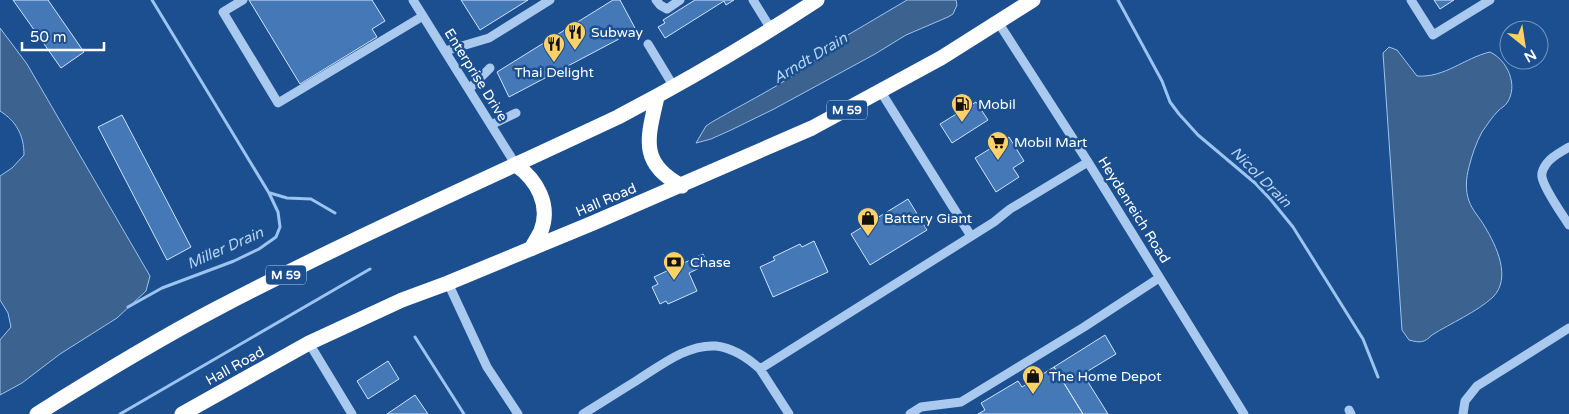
<svg xmlns="http://www.w3.org/2000/svg" width="1569" height="414" font-family="'Varela Round',sans-serif">
	<style>
		.water { fill: #3c6290; stroke: #9cc4f0 }
		.lines { fill: none; stroke-linecap: round; stroke-linejoin: round }
		.stream { stroke: #9cc4f0; stroke-width: 3 }
		.building { fill: #4478b7; stroke: #cfe3fa }
		.minor { stroke: #a9c9ee; stroke-width: 9 }
		.highway { stroke: #fff; stroke-width: 15 }
		.labels { text-anchor: middle; dominant-baseline: central; stroke-width: 5; stroke-linejoin: round; paint-order: stroke }
		.shield { fill: #1b4f8f; stroke: #bbcadd; stroke-width: 1 }
		.shield-label { font-size: 12px; font-weight: bold; fill: #fff }
		.poi-label { font-size: 14px; fill: #fff; stroke: #1b4f8f; text-anchor: start }
		.street-label { font-size: 14px; fill: #fff; stroke: #1b4f8f }
		.water-label { font-size: 15px; font-style: italic; fill: #b5d3f5; stroke: #1b4f8f }
	</style>
	<rect width="100%" height="100%" fill="#1b4f8f"/>
	<!-- water -->
	<path class="water" d="M907,0H956L957,5L953,14L948,17L906,35L875,54L774,109L731,130L711,139L696,143L706,126L712,122C753,98 802,76 836,42Z
		M0,28L27,64L150,276L146,291L117,318L60,354L22,383L0,395V340L11,327L8,313L0,300V176L12,168L24,155C24,135 16,121 0,111Z
		M1389,47L1397,50L1417,76C1445,78 1464,58 1490,52C1507,60 1519,85 1507,103C1505,106 1501,108 1498,111C1492,117 1487,125 1482,132C1476,143 1472,155 1469,167C1466,178 1465,190 1469,201C1472,210 1480,218 1485,227C1496,245 1512,278 1493,297C1477,312 1451,323 1432,335C1424,343 1420,343 1409,340L1402,330L1383,53Z"/>
	<g class="lines">
		<!-- stream -->
		<path class="stream" d="M1118,0L1162,81L1170,102L1179,114L1198,135L1255,183L1271,200L1293,227L1363,339L1378,377
			M270,193L287,198L311,199L335,213
			M128,307L162,288L234,261L259,249L276,237L280,227L278,212L269,193L152,0
			M415,337L464,414
			M120,414L370,269"/>
	</g>
	<!-- building -->
	<path class="building" d="M13,0H48L84,52L61,68Z
		M249,0H372L385,21L372,29L377,37L300,84Z
		M461,0H528L480,30Z
		M613,0H620L636,30L509,97L497,72Z
		M695,0H734L726,5L724,1L665,38L658,27L665,23L663,20Z
		M1434,0H1454L1440,9Z
		M976,102L988,120L952,143L940,124Z
		M122,115L191,247L167,260L98,127Z
		M1009,137L1024,161L1013,168L1019,177L996,192L975,158Z
		M908,199L927,230L870,265L851,234Z
		M814,241L828,272L773,297L760,267L775,260L773,257L800,244L802,247Z
		M703,254L708,264L689,273L697,291L668,304L666,301L660,304L652,287L658,284L654,277Z
		M1105,335L1116,354L1083,374L1108,414H1083L1054,367Z
		M388,361L399,379L368,399L357,381Z
		M1054,367L1083,414H978L985,410L981,403L1018,381L1022,387Z
		M415,395L428,414H387Z"/>
	<g class="lines">
		<!-- minor -->
		<path class="minor" d="M243,0L223,12L278,103L423,16
			M413,0L516,165
			M656,0L660,5L667,9L680,0
			M753,0L771,29
			M1411,0L1433,35L1490,0
			M998,22L1088,162L1244,414
			M648,44L674,87
			M445,51L489,38L550,0
			M469,89L490,68
			M881,92L971,236
			M491,125L516,113
			M1569,147C1561,152 1552,156 1547,163C1544,167 1541,172 1542,177C1544,189 1562,214 1569,225
			M448,283L487,367L518,414
			M309,343L352,414
			M760,369L789,414
			M1349,410L1351,414
			M583,414C601,403 618,392 636,381C660,366 687,344 716,346C733,348 748,358 760,369L994,222L1010,209L1088,162
			M910,414L921,407L961,402L1084,327L1159,278
			M1463,414L1465,401L1477,386L1569,328"/>
		<!-- highway -->
		<path class="highway" d="M657,97C648,137 638,163 682,186
			M516,165C537,180 551,205 541,231C538,237 534,243 531,249
			M37,414C96,377 155,341 216,309C348,240 484,180 618,117C686,81 753,42 817,0
			M182,414L309,343L402,300L448,283L593,223L812,128L941,58L1033,0"/>
	</g>
	<!-- icons -->
	<defs>
		<g id="restaurant-pin" transform="scale(1.125)"><path d="M0 17L-7.5 6A9.5 9.5 0 1 1 7.5 6Z" fill="#ffd166" stroke="#1b4f8f"/><path d="M-5-6h1v4h1v-4h1v4h1v-4h1v5L-1.5 .5V6h-2V.5L-5-1ZM5-6V6H3V1.5H1.5Q1.5-4 5-6Z" fill="#111"/></g>
		<g id="fuel-pin" transform="scale(1.125)"><path d="M0 17L-7.5 6A9.5 9.5 0 1 1 7.5 6Z" fill="#ffd166" stroke="#1b4f8f"/><path d="M-5.5-6h7V0h2V4h1.3V-2.5L3-4.5l.8-.8L6-3V5H2.5V1h-1V6h-7ZM-4.2-4.7v3.2H.2V-4.7Z" fill="#111"/></g>
		<g id="supermarket-pin" transform="scale(1.125)"><path d="M0 17L-7.5 6A9.5 9.5 0 1 1 7.5 6Z" fill="#ffd166" stroke="#1b4f8f"/><path d="M-6-5.5h2.5l.6 2H6L4.5 2H-2.5L-4.4-4H-6ZM-1.5 3.2a1.3 1.3 0 1 0 .1 0ZM3 3.2a1.3 1.3 0 1 0 .1 0Z" fill="#111"/></g>
		<g id="shop-pin" transform="scale(1.125)"><path d="M0 17L-7.5 6A9.5 9.5 0 1 1 7.5 6Z" fill="#ffd166" stroke="#1b4f8f"/><path d="M-5-2.5h2.3a2.7 3.5 0 0 1 5.4 0H5L5.5 6h-11ZM-1.5-2.5h3a1.5 2.3 0 0 0-3 0Z" fill="#111"/></g>
		<g id="bank-pin" transform="scale(1.125)"><path d="M0 17L-7.5 6A9.5 9.5 0 1 1 7.5 6Z" fill="#ffd166" stroke="#1b4f8f"/><path d="M-6-4H6V4H-6ZM0-2.3a2.3 2.3 0 1 0 0 4.6a2.3 2.3 0 1 0 0-4.6Z" fill="#111"/></g>
	</defs>
	<g fill-rule="evenodd">
		<use href="#restaurant-pin" x="575" y="32"/>
		<use href="#restaurant-pin" x="554" y="44"/>
		<use href="#fuel-pin" x="962" y="104"/>
		<use href="#supermarket-pin" x="998" y="142"/>
		<use href="#shop-pin" x="868" y="218"/>
		<use href="#bank-pin" x="674" y="262"/>
		<use href="#shop-pin" x="1033" y="376"/>
	</g>
	<g class="labels">
		<!-- shield labels -->
		<g class="shield">
			<rect x="827" y="100.5" width="40" height="19" rx="4"/>
			<rect x="266" y="265.5" width="40" height="19" rx="4"/>
		</g>
		<g class="shield-label">
			<text x="847" y="110">M 59</text>
			<text x="286" y="275">M 59</text>
		</g>
		<!-- poi labels -->
		<g class="poi-label">
			<text x="591" y="32">Subway</text>
			<text x="554" y="72" text-anchor="middle">Thai Delight</text>
			<text x="978" y="104">Mobil</text>
			<text x="1014" y="142">Mobil Mart</text>
			<text x="884" y="218">Battery Giant</text>
			<text x="690" y="262">Chase</text>
			<text x="1049" y="376">The Home Depot</text>
		</g>
		<!-- street labels -->
		<g class="street-label">
			<text transform="translate(476 75) rotate(58)">Enterprise Drive</text>
			<text transform="translate(606 200) rotate(-23)">Hall Road</text>
			<text transform="translate(1134 210) rotate(58)">Heydenreich Road</text>
			<text transform="translate(235 366) rotate(-29)">Hall Road</text>
		</g>
		<!-- water labels -->
		<g class="water-label">
			<text transform="translate(810 58) rotate(-31)">Arndt Drain</text>
			<text transform="translate(1261 177) rotate(45)">Nicol Drain</text>
			<text transform="translate(225 248) rotate(-24)">Miller Drain</text>
		</g>
	</g>
	<!-- north arrow -->
	<g transform="translate(1524 45) rotate(150)"><circle r="24" fill="#1b4f8f" stroke="#7695bc"/>
	<path d="M0-4L9 19L0 12L-9 19Z" fill="#ffd166"/>
	<text y="-8" font-size="14" font-weight="bold" text-anchor="middle" fill="#ffffff">N</text>
	</g>
	<!-- scale -->
	<path d="M22 42v8h82v-8" fill="none" stroke="#ffffff" stroke-width="2.5"/>
	<text x="30" y="42" font-size="15" fill="#ffffff" stroke="#1b4f8f" stroke-width="4" paint-order="stroke">50 m</text>
</svg>
